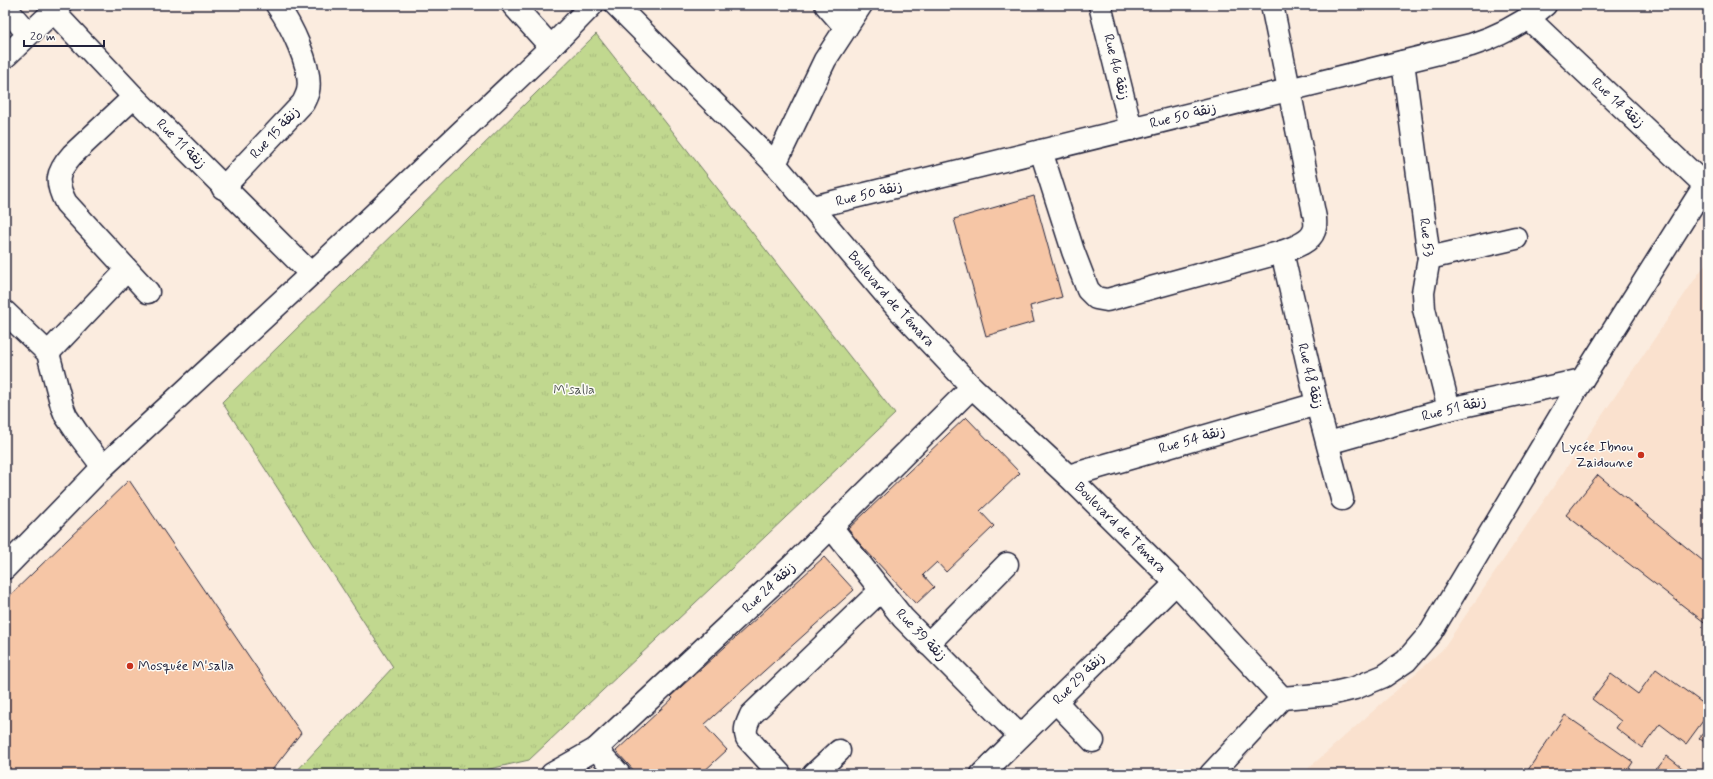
<svg xmlns="http://www.w3.org/2000/svg" width="1713" height="779" font-family="Mynerve,'Playpen Sans Arabic',sans-serif">
	<style>
		.built { fill: #fae1ce }
		.park { fill: url(#park-tufts); stroke: #727d65 }
		.building { fill: #f6c6a6; stroke: #22223b }
		.lines { fill: none; stroke-linecap: round; stroke-linejoin: round }
		.minor-casing { stroke: #22223b; stroke-width: 25 }
		.minor { stroke: #fdfcf7; stroke-width: 22 }
		.poi-dot { fill: #c8321e; stroke: #fdfcf7; stroke-width: 1.5 }
		.labels { text-anchor: middle; dominant-baseline: central; stroke-width: 3; stroke-linejoin: round; paint-order: stroke }
		.street-label { font-size: 14px; fill: #22223b; stroke: #fdfcf7 }
		.park-label { font-size: 14px; fill: #525954; stroke: #fdfcf7 }
		.poi-label { font-size: 14px; fill: #22223b; stroke: #fdfcf7; text-anchor: end }
	</style>
	<defs>
		<pattern id="park-tufts" width="24" height="20" patternUnits="userSpaceOnUse"><rect width="24" height="20" fill="#c1d88f"/><path d="M3 7l-1-3M5 7V3M7 7l1-3M15 17l-1-3M17 17v-4M19 17l1-3" fill="none" stroke="#a6b97c"/></pattern>
	</defs>
	<rect width="100%" height="100%" fill="#fbecdf"/>
	<filter id="ink" filterUnits="userSpaceOnUse"><feTurbulence type="fractalNoise" baseFrequency=".025" numOctaves="2"/><feDisplacementMap in="SourceGraphic" scale="8" xChannelSelector="R" yChannelSelector="G"/><feConvolveMatrix kernelMatrix="1 2 1 2 8 2 1 2 1" color-interpolation-filters="sRGB"/></filter>
	<g filter="url(#ink)">
		<!-- built -->
		<path class="built" d="M1708,260V774H1302L1442,650Z"/>
		<!-- park -->
		<path class="park" d="M596,34L895,414L529,760L468,774H294L393,667L222,402Z"/>
		<!-- building -->
		<path class="building" d="M1034,196L1062,297L1030,306L1034,322L986,336L954,219Z
			M966,417L1020,473L980,511L994,526L946,572L937,562L923,575L934,587L916,604L847,530Z
			M1598,475L1708,565V625L1566,515Z
			M129,480L301,733L269,774H5V600Z
			M824,557L854,590L704,725L727,750L701,774H637L616,751L673,698L671,696Z
			M1656,669L1708,707V714L1686,744L1660,724L1642,748L1616,728L1621,721L1592,699L1611,674L1638,694Z
			M1565,715L1633,762L1625,774L1526,773Z
			M1708,727V745L1699,738Z
			M1667,756L1690,774H1653Z"/>
		<g class="lines">
			<!-- minor casing -->
			<g class="minor-casing">
				<g id="minor">
					<path d="M513,5L551,47"/>
					<path id="s1" d="M616,5L775,164L897,308L972,387L1068,476L1176,583L1282,698L1211,774"/>
					<path d="M826,5L846,28"/>
					<path d="M1100,5L1131,129"/>
					<path d="M5,7L28,34"/>
					<path d="M53,11L134,97L311,274"/>
					<path d="M1529,19L1708,188"/>
					<path d="M5,57L60,5"/>
					<path id="s2" d="M1403,62L1429,258L1423,293L1424,309L1449,409"/>
					<path d="M134,97L72,155C56,173 55,182 66,203L148,292"/>
					<path d="M1041,151L1073,251L1088,290L1096,298L1107,300L1282,252C1292,248 1310,243 1314,231C1316,227 1315,221 1315,218L1272,5"/>
					<path d="M775,164L825,60L861,5"/>
					<path d="M223,188L303,103C305,99 307,95 308,91C313,68 290,23 277,5"/>
					<path d="M813,207L1471,45C1499,36 1523,24 1545,5"/>
					<path d="M1282,252L1317,404L1342,499"/>
					<path d="M1429,258L1516,238"/>
					<path d="M5,312L48,353L62,406L66,416L78,434L103,467"/>
					<path d="M48,353L127,270"/>
					<path d="M1328,443L1449,409L1582,380"/>
					<path d="M1068,476L1317,404"/>
					<path d="M831,527L903,618L1020,736"/>
					<path d="M5,568L103,467L311,274L551,47L592,5"/>
					<path d="M928,644L1007,564"/>
					<path d="M1282,698L1330,694L1355,688L1384,676L1406,661L1431,632L1582,380L1705,185"/>
					<path d="M1056,702L1093,741"/>
					<path d="M596,749L619,774"/>
					<path d="M552,774L596,749L792,566L972,387"/>
					<path d="M780,774L747,738C744,729 747,724 751,715L880,591"/>
					<path d="M814,774L839,751"/>
					<path d="M982,774L1176,583"/>
				</g>
			</g>
			<!-- minor -->
			<use href="#minor" class="minor"/>
		</g>
	</g>
	<!-- markers -->
	<g class="poi-dot">
		<circle cx="1641" cy="455" r="4"/>
		<circle cx="130" cy="666" r="4"/>
	</g>
	<g class="labels">
		<!-- street labels -->
		<g class="street-label">
			<text transform="translate(1116 67) rotate(76)">Rue 46 زنقة</text>
			<text transform="translate(1618 103) rotate(43)">Rue 14 زنقة</text>
			<text transform="translate(1183 116) rotate(-14)">Rue 50 زنقة</text>
			<text transform="translate(275 133) rotate(-47)">Rue 15 زنقة</text>
			<text transform="translate(181 144) rotate(45)">Rue 11 زنقة</text>
			<text transform="translate(869 194) rotate(-14)">Rue 50 زنقة</text>
			<text stroke="none"><textPath href="#s2" startOffset="177">Rue 53</textPath></text>
			<text stroke="none"><textPath href="#s1" startOffset="403">Boulevard de Témara</textPath></text>
			<text transform="translate(1310 376) rotate(76)">Rue 48 زنقة</text>
			<text transform="translate(1454 409) rotate(-14)">Rue 51 زنقة</text>
			<text transform="translate(1192 440) rotate(-16)">Rue 54 زنقة</text>
			<text stroke="none"><textPath href="#s1" startOffset="727">Boulevard de Témara</textPath></text>
			<text transform="translate(769 588) rotate(-43)">Rue 24 زنقة</text>
			<text transform="translate(921 635) rotate(46)">Rue 39 زنقة</text>
			<text transform="translate(1079 679) rotate(-45)">Rue 29 زنقة</text>
		</g>
		<!-- park labels -->
		<g class="park-label">
			<text x="574" y="390">M'salla</text>
		</g>
		<!-- poi labels -->
		<g class="poi-label">
			<text x="1633" y="447">Lycée Ibnou<tspan x="1633" dy="16">Zaidoune</tspan></text>
			<text x="138" y="666" text-anchor="start">Mosquée M'salla</text>
		</g>
	</g>
	<!-- margin -->
	<rect width="1713" height="779" fill="none" stroke="#fdfcf7" stroke-width="20"/>
	<rect x="10" y="10" width="1693" height="759" fill="none" stroke="#22223b" stroke-width="1.5" filter="url(#ink)"/>
	<!-- scale -->
	<path d="M24 40v6h80v-6" fill="none" stroke="#22223b" stroke-width="2"/>
	<text x="30" y="40" font-size="12" fill="#22223b" stroke="#fdfcf7" stroke-width="3" paint-order="stroke">20 m</text>
</svg>
